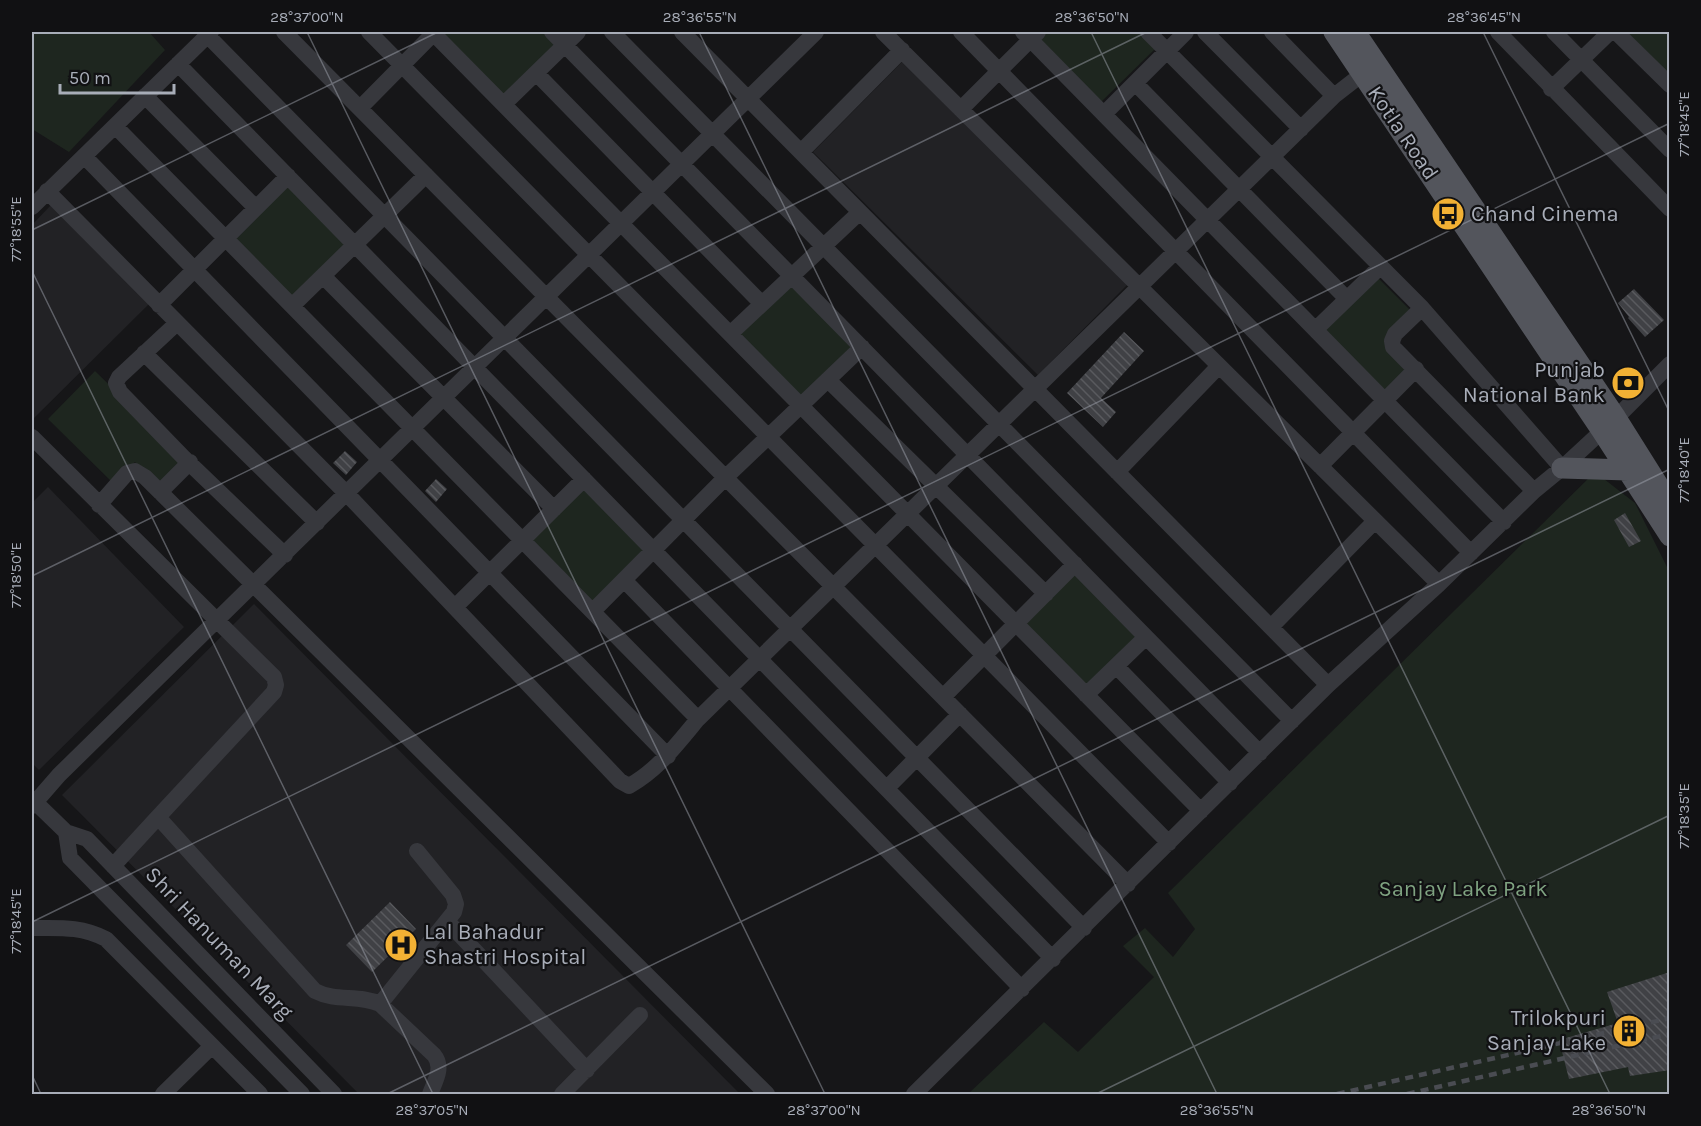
<svg xmlns="http://www.w3.org/2000/svg" width="1701" height="1126" font-family="Karla,sans-serif">
	<style>
		.built { fill: #222225 }
		.green { fill: #1e261f }
		.building { fill: url(#building-back-hatch) }
		.lines { fill: none; stroke-linecap: round; stroke-linejoin: round }
		.minor { stroke: #37383d; stroke-width: 16 }
		.major { stroke: #53555c; stroke-width: 21 }
		.rail { stroke: #4a4c52; stroke-width: 4.5; stroke-dasharray: 8 6; stroke-linecap: butt }
		.ticks { fill: none; stroke: #a8adb8; stroke-width: 1.5; stroke-opacity: 0.45 }
		.labels { text-anchor: middle; dominant-baseline: central; stroke-width: 4.5; stroke-linejoin: round; paint-order: stroke }
		.street-label { font-size: 22px; fill: #a8adb8; stroke: #111113 }
		.poi-label { font-size: 22px; fill: #a8adb8; stroke: #111113; text-anchor: start }
		.park-label { font-size: 22px; fill: #7fa381; stroke: #111113 }
		.neatline { fill: none; stroke: #a8adb8; stroke-width: 2 }
		.ticks-label { font-size: 15px; text-anchor: middle; fill: #a8adb8 }
	</style>
	<defs>
		<pattern id="building-back-hatch" width="6" height="6" patternUnits="userSpaceOnUse" patternTransform="scale(1.5)"><rect width="6" height="6" fill="#404145"/><path d="M-1 5l2 2M0 0l6 6M5-1l2 2" fill="none" stroke="#595a5e"/></pattern>
	</defs>
	<rect width="100%" height="100%" fill="#161618"/>
	<!-- built -->
	<path class="built" d="M903,61L1128,284L1038,375L813,152Z
		M51,205L149,304L32,420V225Z
		M48,487L184,627L39,770L32,763V503Z
		M254,604L740,1094H359L62,795Z"/>
	<!-- green -->
	<path class="green" d="M32,32H149L165,50L69,152L32,129Z
		M442,32H548L559,43L502,98Z
		M1045,32H1142L1157,47L1100,103L1037,39Z
		M1627,32H1669V75Z
		M288,181L350,244L293,300L232,237Z
		M1376,276L1412,312L1384,341L1411,369L1385,394L1322,329Z
		M791,283L853,347L799,400L736,335Z
		M95,371L184,458L158,485L135,462L113,483L48,419Z
		M1595,472L1635,503L1669,571V1094H968L1044,1022L1078,1052L1154,977L1123,946L1145,928L1173,957L1195,929L1168,893Z
		M584,485L648,550L591,606L528,542Z
		M1078,570L1141,635L1085,691L1022,627Z"/>
	<!-- building -->
	<path class="building" d="M1634,289L1664,320L1645,337L1628,318L1629,317L1618,303Z
		M1124,332L1144,351L1101,398L1116,412L1103,427L1067,393Z
		M345,451L357,462L346,475L333,463Z
		M436,479L447,489L436,502L425,491Z
		M1625,513L1641,541L1629,547L1614,520Z
		M390,902L416,929L372,972L346,945Z
		M1670,972V1070L1630,1076L1628,1067L1569,1079L1559,1040L1618,1023L1607,992Z"/>
	<g class="lines">
		<!-- minor -->
		<path class="minor" d="M284,32L1128,884
			M369,32L1169,843
			M432,32L1201,811
			M552,32L1260,753
			M612,32L1292,721
			M682,32L1328,685
			M883,32L1439,584
			M961,32L1471,553
			M1023,32L1504,522
			M1148,32L1422,308L1562,468
			M1205,32L1301,129
			M1272,32L1334,96
			M1498,32L1670,209
			M1554,32L1670,150
			M1616,32L1670,85
			M207,35L1084,928
			M178,64L1053,959
			M536,73L762,304
			M1135,83L1347,299
			M1551,89L1610,32
			M145,96L256,208
			M504,104L578,32
			M360,108L435,32
			M961,109L1038,32
			M1104,114L1186,32
			M115,126L698,719
			M801,152L902,50
			M84,156L668,756
			M47,191L347,494L620,781L629,786C658,770 678,743 698,719L1334,96L1370,68
			M32,207L211,32
			M323,276L554,509
			M159,305L288,176
			M292,306L426,175
			M1422,308L1395,334L1392,341L1393,347L1534,491
			M177,323L119,377L116,383L120,392L184,458L285,555
			M1316,329L1381,266
			M730,334L860,212
			M144,353L317,523
			M828,380L1046,594
			M32,437L274,677L276,685L274,692L158,817
			M1320,466L1416,369
			M1117,472L1219,366
			M160,492L190,462
			M99,505L127,473L135,471L145,477L767,1094
			M624,580L1022,989
			M455,607L584,479
			M593,611L726,477L862,347
			M1271,627L1375,521
			M1116,666L1230,783
			M1086,695L1146,637
			M943,697L1075,564
			M887,788L960,714
			M32,799L66,832L87,839L334,1094
			M32,806L59,775L816,32
			M66,832L70,858L302,1094
			M113,866L158,817L315,991C336,1002 359,994 380,1004L434,1055C444,1067 435,1081 430,1094
			M447,921L587,1070
			M32,928C60,928 81,926 106,939L260,1094
			M380,1004L454,912L456,904L453,895L417,851
			M163,1094L212,1046
			M562,1094L640,1015
			M914,1094L1328,685L1439,584L1534,491L1562,468L1616,418L1670,364"/>
		<!-- major -->
		<path class="major" d="M1334,32L1602,431L1670,536
			M1355,32L1616,418L1670,504
			M1562,468L1628,470"/>
		<!-- rail -->
		<path class="rail" d="M1337,1094L1670,1018
			M1407,1094L1670,1034"/>
	</g>
	<!-- ticks -->
	<path class="ticks" d="M307,32L825,1094M699,32L1217,1094M1091,32L1610,1094M1483,32L1670,413M32,230L438,32M32,271L433,1094M32,576L1147,32M32,922L1670,123M32,1075L41,1094M387,1094L1670,469M1096,1094L1670,815"/>
	<!-- icons -->
	<defs>
		<g id="bus-disc" transform="scale(1.725)"><circle r="9.5" fill="#f2b134" stroke="#111113"/><path d="M-5-6H5V4H4V6H2V4H-2V6H-4V4H-5ZM-3.5-4V0h7V-4ZM-3.5 1.2v1.5H-2V1.2ZM2 1.2v1.5H3.5V1.2Z" fill="#111"/></g>
		<g id="bank-disc" transform="scale(1.725)"><circle r="9.5" fill="#f2b134" stroke="#111113"/><path d="M-6-4H6V4H-6ZM0-2.3a2.3 2.3 0 1 0 0 4.6a2.3 2.3 0 1 0 0-4.6Z" fill="#111"/></g>
		<g id="hospital-disc" transform="scale(1.725)"><circle r="9.5" fill="#f2b134" stroke="#111113"/><path d="M-5-5h3v3.5h4V-5h3V5h-3V1.5h-4V5h-3Z" fill="#111"/></g>
		<g id="building-disc" transform="scale(1.725)"><circle r="9.5" fill="#f2b134" stroke="#111113"/><path d="M-4-6H4V6H1V3H-1V6H-4ZM-2.5-4.3h1.7v1.8h-1.7ZM.8-4.3h1.7v1.8H.8ZM-2.5-1h1.7V.8h-1.7ZM.8-1h1.7V.8H.8Z" fill="#111"/></g>
	</defs>
	<g fill-rule="evenodd">
		<use href="#bus-disc" x="1448" y="214"/>
		<use href="#bank-disc" x="1628" y="383"/>
		<use href="#hospital-disc" x="401" y="945"/>
		<use href="#building-disc" x="1629" y="1031"/>
	</g>
	<g class="labels">
		<!-- street labels -->
		<g class="street-label">
			<text transform="translate(1403 133) rotate(56)">Kotla Road</text>
			<text transform="translate(219 943) rotate(46)">Shri Hanuman Marg</text>
		</g>
		<!-- poi labels -->
		<g class="poi-label">
			<text x="1471" y="214">Chand Cinema</text>
			<text x="1605" y="370" text-anchor="end">Punjab<tspan x="1605" dy="25">National Bank</tspan></text>
			<text x="424" y="932">Lal Bahadur<tspan x="424" dy="25">Shastri Hospital</tspan></text>
			<text x="1606" y="1018" text-anchor="end">Trilokpuri<tspan x="1606" dy="25">Sanjay Lake</tspan></text>
		</g>
		<!-- park labels -->
		<g class="park-label">
			<text x="1463" y="889">Sanjay Lake Park</text>
		</g>
	</g>
	<!-- border -->
	<rect width="1701" height="1126" fill="none" stroke="#111113" stroke-width="66"/>
	<!-- scale -->
	<path d="M60 84v9h114v-9" fill="none" stroke="#a8adb8" stroke-width="3"/>
	<text x="69" y="84" font-size="18" fill="#a8adb8" stroke="#111113" stroke-width="4.5" paint-order="stroke">50 m</text>
	<rect x="33" y="33" width="1635" height="1060" class="neatline"/>
	<g class="ticks-label">
		<text x="307" y="22">28°37'00"N</text>
		<text x="700" y="22">28°36'55"N</text>
		<text x="1092" y="22">28°36'50"N</text>
		<text x="1484" y="22">28°36'45"N</text>
		<text transform="translate(1684 124) rotate(-90)" y="5">77°18'45"E</text>
		<text transform="translate(16 229) rotate(-90)" y="5">77°18'55"E</text>
		<text transform="translate(1684 470) rotate(-90)" y="5">77°18'40"E</text>
		<text transform="translate(16 575) rotate(-90)" y="5">77°18'50"E</text>
		<text transform="translate(1684 816) rotate(-90)" y="5">77°18'35"E</text>
		<text transform="translate(16 921) rotate(-90)" y="5">77°18'45"E</text>
		<text x="432" y="1115">28°37'05"N</text>
		<text x="824" y="1115">28°37'00"N</text>
		<text x="1217" y="1115">28°36'55"N</text>
		<text x="1609" y="1115">28°36'50"N</text>
	</g>
</svg>
